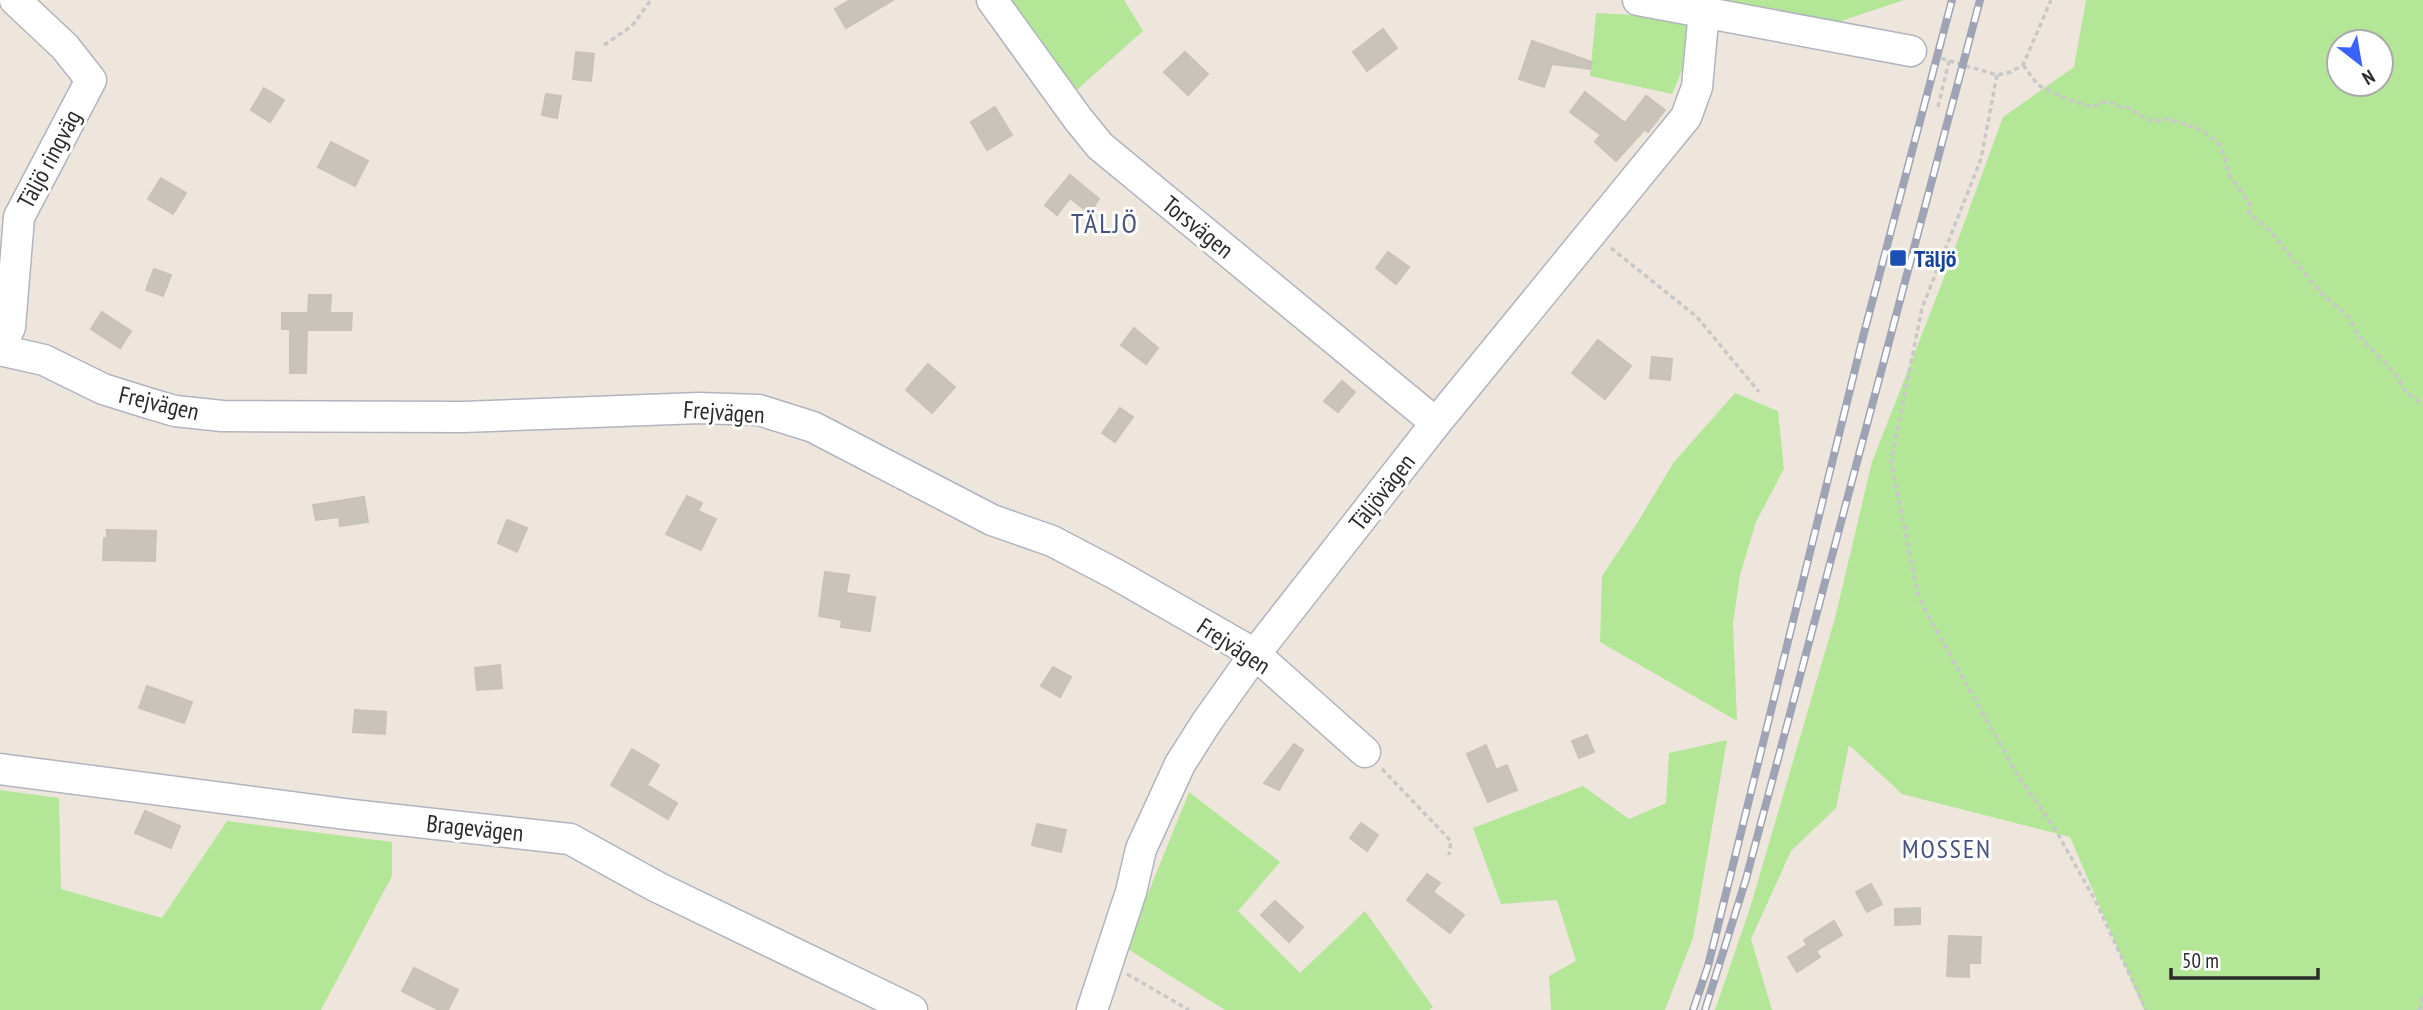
<svg xmlns="http://www.w3.org/2000/svg" width="2423" height="1010" font-family="'PT Sans Narrow',sans-serif">
	<style>
		.green { fill: #b4e698; fill-rule: evenodd }
		.building { fill: #c9c3bc; stroke: #c9c2b6; stroke-width: 2 }
		.lines { fill: none; stroke-linecap: round; stroke-linejoin: round }
		.minor-casing { stroke: #b1b4bf; stroke-width: 33 }
		.path { stroke: #c8c8c8; stroke-width: 3.5; stroke-dasharray: 5 3.5; stroke-linecap: butt }
		.minor { stroke: #fff; stroke-width: 30 }
		.rail-casing { stroke: #9fa3b6; stroke-width: 8 }
		.rail { stroke: #fff; stroke-width: 5; stroke-dasharray: 16; stroke-linecap: butt }
		.transit-dot { fill: #1a4fb4; stroke: #fff; stroke-width: 2.5 }
		.labels { text-anchor: middle; dominant-baseline: central; stroke-width: 6; stroke-linejoin: round; paint-order: stroke }
		.street-label { font-size: 24px; fill: #2b2b2b; stroke: #fff }
		.transit-label { font-size: 24px; font-weight: bold; fill: #164399; stroke: #fff; text-anchor: start }
		.neighbourhood-label { font-size: 26px; letter-spacing: 2px; fill: #49547e; stroke: #fff }
		.quarter-label { font-size: 28px; letter-spacing: 2px; fill: #49547e; stroke: #fff }
	</style>
	<rect width="100%" height="100%" fill="#eee6dd"/>
	<!-- green -->
	<path class="green" d="M1012,0H1124L1143,31L1071,95Z
		M1723,0H1904L1835,23Z
		M2086,0H2423V1010H2144L2070,837L1902,794L1849,745L1836,808L1791,851L1751,939L1772,1010H1715L1750,908L1835,618L1872,462L1942,283L2003,117L2074,67ZM2339,42H2381V84H2339Z
		M1596,13L1688,18L1686,61L1672,94L1590,76Z
		M1735,393L1778,411L1784,469L1756,522L1740,575L1733,623L1737,721L1600,642L1602,576L1636,525L1674,462Z
		M1727,740L1693,938L1665,1010H1551L1549,976L1576,961L1557,900L1501,904L1473,828L1583,786L1629,819L1666,803L1669,753Z
		M0,790L59,798L61,889L162,918L227,821L392,842V876L321,1010H0Z
		M1189,792L1280,862L1238,911L1300,973L1365,911L1433,1007L1429,1010H1225L1126,948Z"/>
	<!-- building -->
	<path class="building" d="M850,0H893L846,28L835,9Z
		M1383,29L1397,48L1367,71L1353,52Z
		M1532,41L1592,62L1590,69L1552,64L1544,87L1519,79Z
		M576,52L594,54L591,81L573,79Z
		M1185,52L1208,74L1188,95L1164,72Z
		M264,88L284,100L270,122L251,110Z
		M1585,92L1625,123L1646,96L1665,110L1648,132L1645,129L1616,161L1595,142L1601,135L1570,112Z
		M546,94L561,96L557,118L542,115Z
		M995,107L1012,135L987,150L971,122Z
		M331,142L368,161L355,186L318,167Z
		M1070,175L1099,199L1089,213L1070,198L1057,215L1045,205Z
		M161,178L186,193L173,214L148,199Z
		M1388,252L1409,267L1396,284L1376,268Z
		M154,269L171,275L163,296L146,290Z
		M309,295H331L330,313H352L351,330H307L306,373H290V329H282V313H308Z
		M102,312L131,331L120,348L91,329Z
		M1134,328L1158,348L1146,364L1121,345Z
		M1598,340L1631,366L1605,399L1572,373Z
		M1652,357L1672,359L1670,380L1650,378Z
		M928,364L955,387L932,413L906,390Z
		M1342,381L1355,392L1338,412L1324,401Z
		M1120,408L1133,417L1115,442L1102,433Z
		M687,496L702,503L698,511L716,519L701,550L666,534Z
		M364,497L368,522L340,526L339,517L316,520L313,505Z
		M507,520L527,528L517,552L498,543Z
		M107,530L156,531L155,561L103,560L104,538H107Z
		M825,572L849,575L846,593L875,597L870,631L841,627L842,620L819,616Z
		M500,665L502,688L477,690L475,668Z
		M1053,667L1071,677L1060,697L1041,686Z
		M147,686L192,702L184,723L139,708Z
		M355,710L386,712L385,734L353,732Z
		M1587,735L1594,752L1579,758L1572,741Z
		M1294,744L1303,750L1279,790L1264,783Z
		M1486,745L1496,770L1507,765L1517,790L1488,802L1467,754Z
		M632,749L659,765L647,785L677,803L668,819L611,785Z
		M145,811L180,826L171,848L135,833Z
		M1361,823L1378,835L1367,851L1350,838Z
		M1037,824L1066,830L1061,852L1032,845Z
		M1427,874L1440,883L1433,892L1464,915L1450,933L1407,900Z
		M1871,884L1882,904L1867,912L1856,892Z
		M1275,901L1303,927L1289,942L1261,915Z
		M1920,908V924L1895,925V909Z
		M1834,921L1842,935L1816,951L1820,957L1797,972L1788,957L1807,945L1804,940Z
		M1949,936L1981,937L1980,963H1969V977L1947,976Z
		M414,968L458,990L448,1010H439L402,991Z"/>
	<g class="lines">
		<!-- minor casing -->
		<g class="minor-casing">
			<path id="minor" d="M992,0L1078,119L1100,146L1436,423
				M1638,0L1911,51
				M0,348L10,327L19,217L91,80L65,47L15,0
				M0,350L44,360L103,389L151,404L175,411L222,416L463,417L699,408L759,410L813,427L992,520L1052,541L1117,575L1255,654L1365,752
				M0,769L345,814L570,839L657,887L912,1010
				M1092,1010L1131,892L1141,849L1180,764L1206,723L1255,654L1436,423L1686,117L1697,87L1705,0"/>
		</g>
		<!-- path -->
		<path class="path" d="M604,45L632,26L651,0
			M1933,56L1997,75L2011,72L2023,65L2051,0
			M2023,65L2038,85L2069,100L2092,107L2103,102L2112,103L2120,107H2127L2147,119L2153,121L2170,119L2202,130L2221,146L2229,174L2250,205L2249,213L2270,231L2320,292L2348,316L2358,335L2394,372L2405,391L2423,405
			M1997,75L1981,159L1922,308L1891,462L1919,599L2015,771L2055,829L2095,900L2146,1010
			M1938,107L1949,61
			M1611,248L1697,317L1759,392
			M1382,769L1451,841L1449,855
			M1127,974L1189,1010
			M2419,1010L2423,996"/>
		<!-- minor -->
		<use href="#minor" class="minor"/>
		<!-- rail casing -->
		<g class="rail-casing">
			<path id="rail" d="M1693,1010L1708,966L1730,877L1864,333L1952,0
				M1705,1010L1746,879L1980,0"/>
		</g>
		<!-- rail -->
		<use href="#rail" class="rail"/>
	</g>
	<!-- markers -->
	<rect class="transit-dot" x="1889" y="249" width="18" height="18" rx="3.5"/>
	<g class="labels">
		<!-- street labels -->
		<g class="street-label">
			<text transform="translate(49 159) rotate(-62)">Täljö ringväg</text>
			<text transform="translate(1198 227) rotate(39)">Torsvägen</text>
			<text transform="translate(159 403) rotate(13)">Frejvägen</text>
			<text transform="translate(724 412) rotate(4)">Frejvägen</text>
			<text transform="translate(1382 492) rotate(-52)">Täljövägen</text>
			<text transform="translate(1234 646) rotate(33)">Frejvägen</text>
			<text transform="translate(475 828) rotate(6)">Bragevägen</text>
		</g>
		<!-- transit labels -->
		<g class="transit-label">
			<text x="1914" y="258">Täljö</text>
		</g>
		<!-- neighbourhood labels -->
		<g class="neighbourhood-label">
			<text x="1947" y="848">MOSSEN</text>
		</g>
		<!-- quarter labels -->
		<g class="quarter-label">
			<text x="1105" y="222">TÄLJÖ</text>
		</g>
	</g>
	<!-- north arrow -->
	<g transform="translate(2360 63) rotate(149)"><circle r="33" fill="#ffffff" stroke="#aaaaaa" stroke-width="2"/>
	<path d="M0-5L12 26L0 18L-12 26Z" fill="#3962ff"/>
	<text y="-10" font-size="19" font-weight="bold" text-anchor="middle" fill="#2b2b2b">N</text>
	</g>
	<!-- scale -->
	<path d="M2171 968v10h147v-10" fill="none" stroke="#2b2b2b" stroke-width="3.5"/>
	<text x="2182" y="968" font-size="21" fill="#2b2b2b" stroke="#ffffff" stroke-width="5" paint-order="stroke">50 m</text>
</svg>
